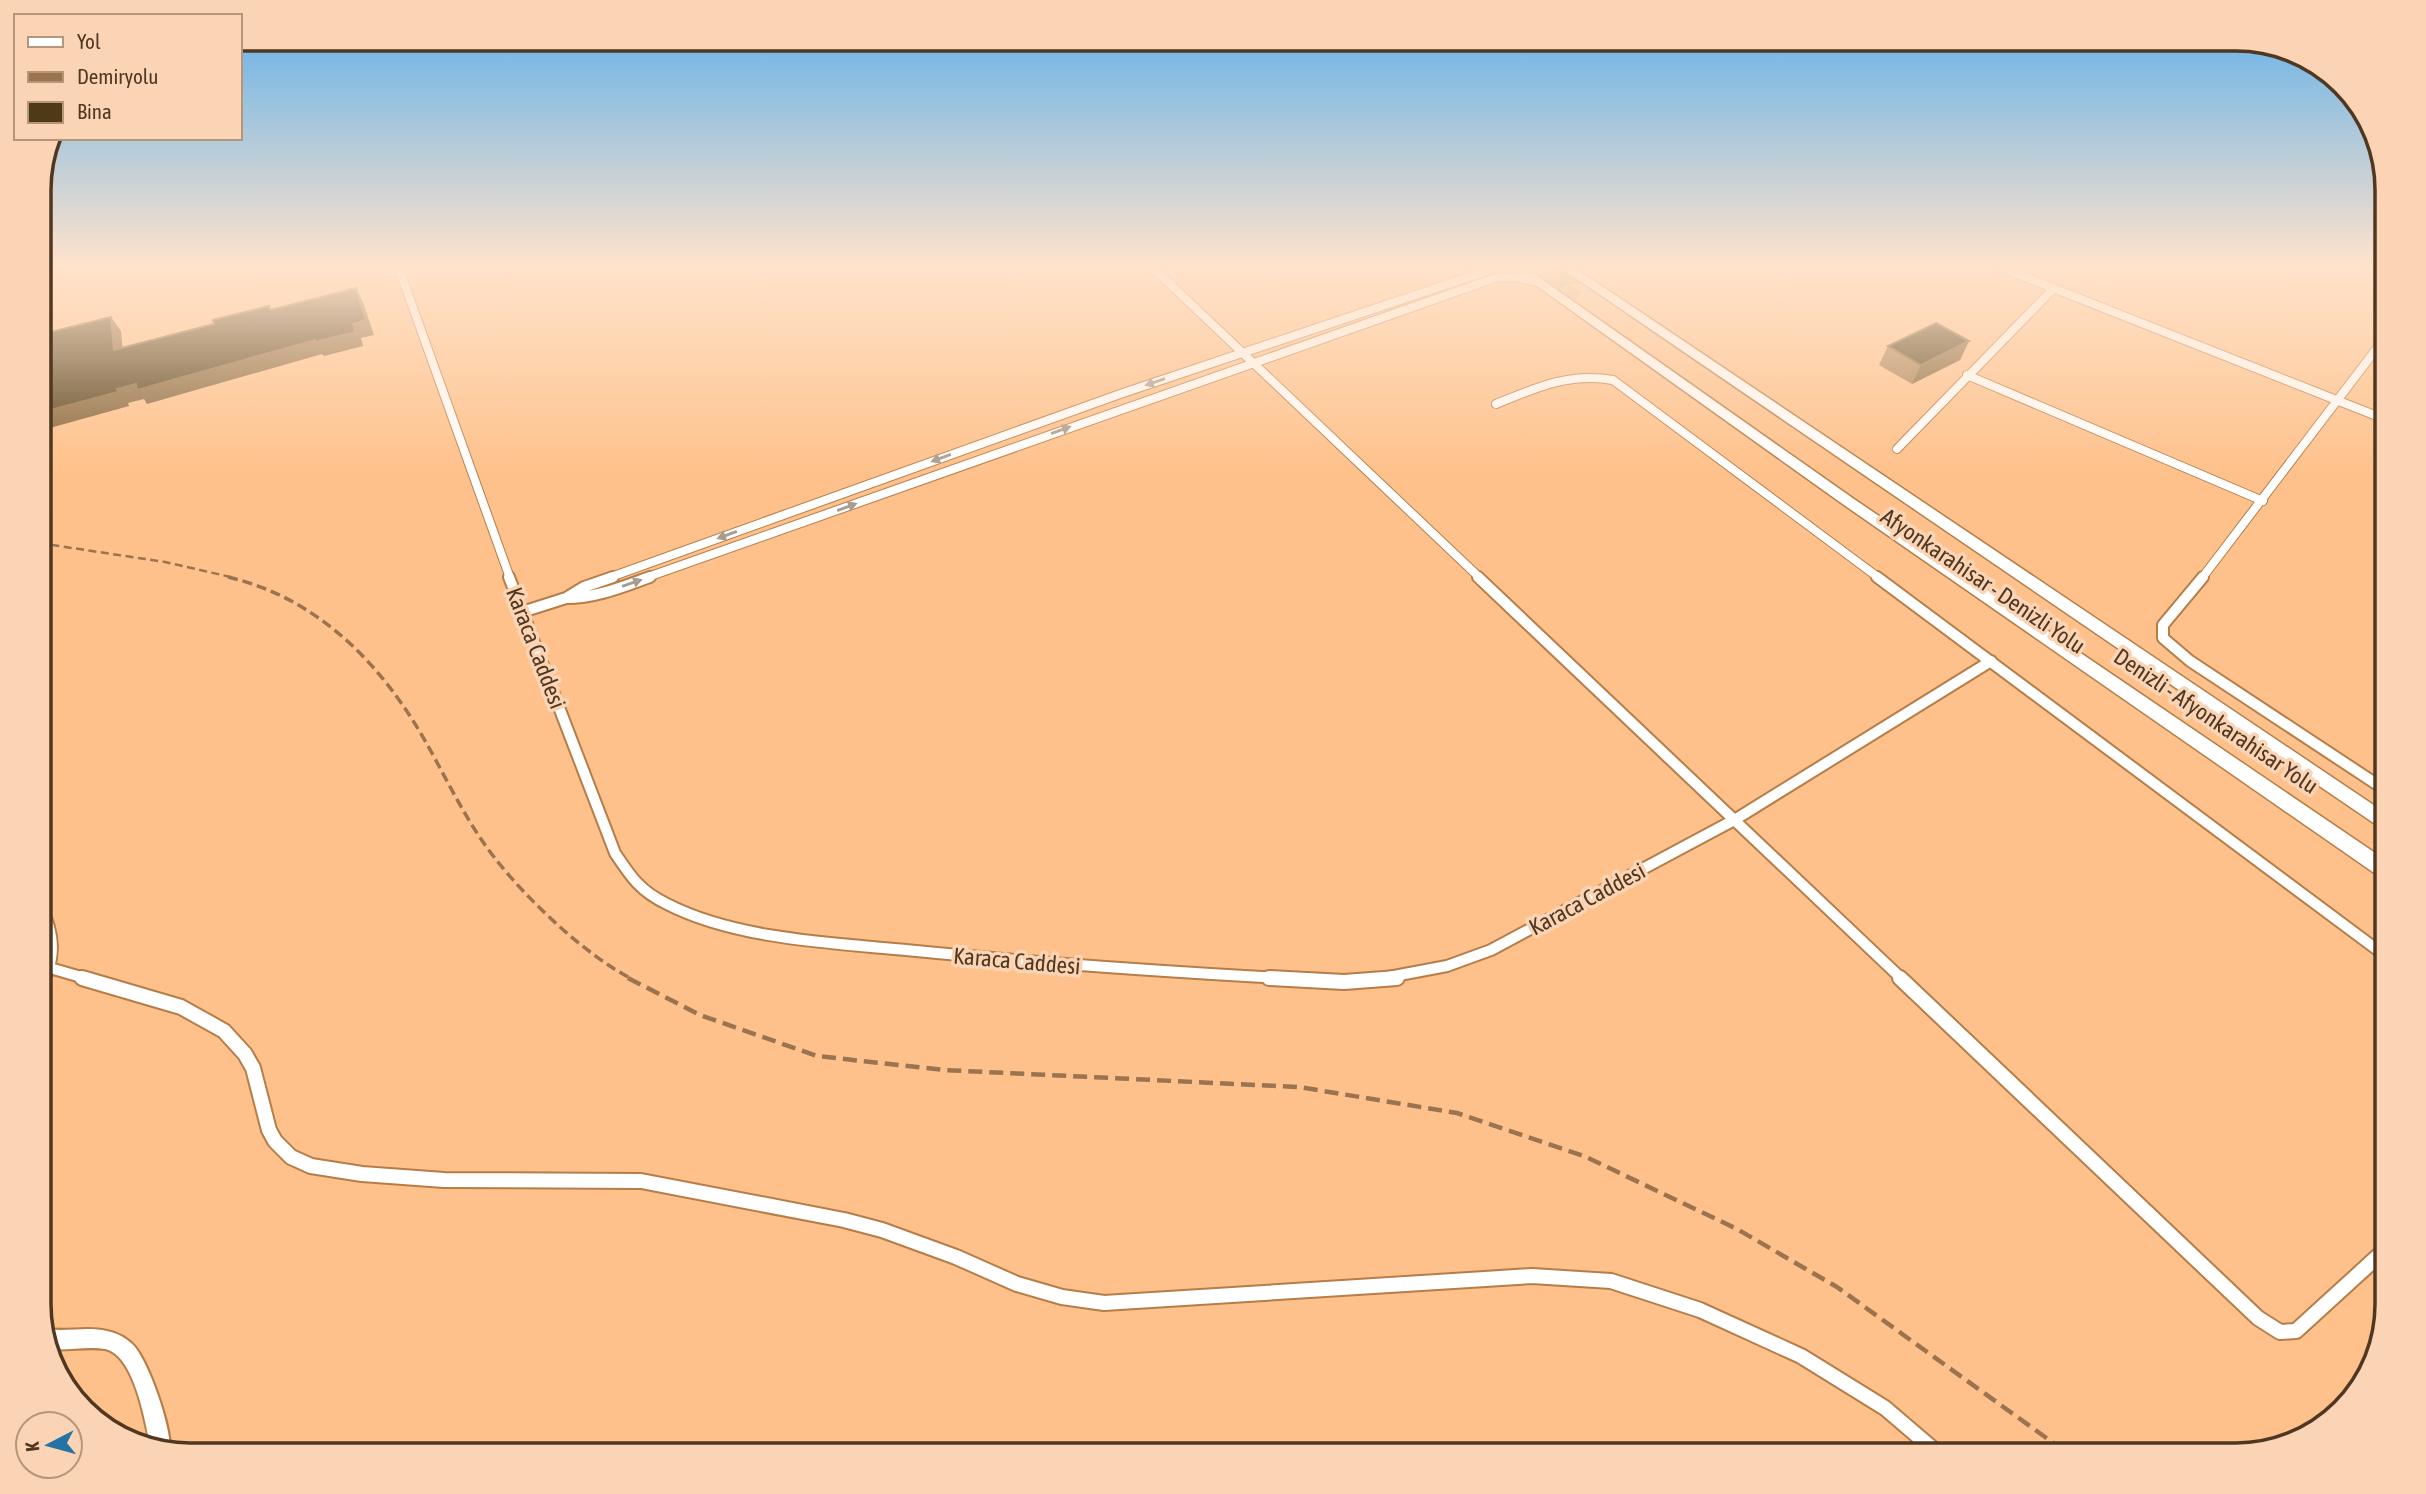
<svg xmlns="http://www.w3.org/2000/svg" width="2426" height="1494" font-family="'Asap Condensed',sans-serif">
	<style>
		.green { fill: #9ab64b }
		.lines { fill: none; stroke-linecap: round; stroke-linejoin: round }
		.trunk-tunnel { stroke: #dba576; stroke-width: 14; stroke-dasharray: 14 7; stroke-linecap: butt }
		.minor-far2-casing { stroke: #b67d48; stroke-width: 10 }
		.minor-far1-casing { stroke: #b67d48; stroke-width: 14 }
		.minor-casing { stroke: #b67d48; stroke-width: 18 }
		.tertiary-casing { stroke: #b67d48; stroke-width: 4 }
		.trunk-casing { stroke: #b67d48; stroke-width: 3 }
		.minor-far2 { stroke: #fff; stroke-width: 8 }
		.minor-far1 { stroke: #fff; stroke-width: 10 }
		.minor { stroke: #fff; stroke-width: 14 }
		.tertiary { fill: #fff; fill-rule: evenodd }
		.trunk { fill: #fff; fill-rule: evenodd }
		.rail-far2 { stroke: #9b734f; stroke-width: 2.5; stroke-dasharray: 8 4.5; stroke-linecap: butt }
		.rail-far1 { stroke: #9b734f; stroke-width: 3.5; stroke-dasharray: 10 5; stroke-linecap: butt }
		.rail { stroke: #9b734f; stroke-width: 4.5; stroke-dasharray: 14 7; stroke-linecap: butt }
		.wall { fill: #a67e50 }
		.shaded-wall { fill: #836338 }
		.building { fill: #4e3b15; stroke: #836338; stroke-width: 2 }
		.oneway { fill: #a89b90 }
		.labels { text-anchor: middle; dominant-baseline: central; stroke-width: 7; stroke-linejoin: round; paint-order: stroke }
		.street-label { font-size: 23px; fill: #503721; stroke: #fad4b4 }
		.rim { fill: none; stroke: #503721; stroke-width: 3.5 }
	</style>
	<rect width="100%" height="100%" fill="#fec18b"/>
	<!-- green -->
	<path class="green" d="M1562,269L1581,282L1567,285L1557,292L1538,278Z"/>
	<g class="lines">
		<!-- trunk-tunnel -->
		<path class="trunk-tunnel" d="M1531,266L1581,301"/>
		<!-- minor-far2 casing -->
		<g class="minor-far2-casing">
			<path id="minor-far2" d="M398,266L510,578
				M1151,266L1480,578
				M1997,266L2387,420
				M2367,266L2387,273
				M1518,272L1542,270L1551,266
				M1967,375L2263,501
				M1496,404C1535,388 1570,372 1613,380L1879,578
				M1897,449L2054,288
				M608,578L1123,393L1487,271L1493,266
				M645,578L1495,278L1515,277L1538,282
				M2202,578L2387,335"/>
		</g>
		<!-- minor-far1 casing -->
		<g class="minor-far1-casing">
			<path id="minor-far1" d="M509,577L615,853C631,877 640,891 667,904C735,939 831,943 906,950C1037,963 1168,972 1299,979
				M1478,577L1902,979
				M1877,577L2387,957
				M2203,577L2163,625V638L2190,661L2387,791
				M566,598C596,598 622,587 650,577
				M522,612L566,598L584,587L613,577
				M50,968L88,979
				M1378,979L1447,966L1491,950L1736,819L1991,661"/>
		</g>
		<!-- minor casing -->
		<g class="minor-casing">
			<path id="minor" d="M82,978L181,1007L224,1031L245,1054L253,1068L269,1130L275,1141L291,1157L311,1166L362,1174L444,1180L641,1181L844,1220L882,1230L956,1257L1017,1284L1062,1297L1104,1303L1532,1276L1611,1281L1700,1310L1801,1356L1885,1408L1940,1455
				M1269,978L1344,982L1397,978
				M1900,978L2258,1318L2280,1332L2296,1331L2387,1248"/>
		</g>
		<!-- tertiary casing -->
		<g class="tertiary-casing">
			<path id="tertiary" d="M39,899L44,901C60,933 62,958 45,990L39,992V969L43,946L39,924Z
				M47,1329C67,1332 88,1326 107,1331C118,1333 128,1339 135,1347C150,1366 171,1427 170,1450L150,1445C145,1420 134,1355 105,1349C87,1346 68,1351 50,1349L44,1331Z"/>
		</g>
		<!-- trunk casing -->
		<g class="trunk-casing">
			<path id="trunk" d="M1509,266H1523L1854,499L2387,861V879L2380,877L1844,505Z
				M1558,266H1572L2387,814V830L2381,828Z"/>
		</g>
		<!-- minor-far2 -->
		<use href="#minor-far2" class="minor-far2"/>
		<!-- minor-far1 -->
		<use href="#minor-far1" class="minor-far1"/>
		<!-- minor -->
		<use href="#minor" class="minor"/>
		<!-- tertiary -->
		<use href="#tertiary" class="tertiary"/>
		<!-- trunk -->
		<use href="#trunk" class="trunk"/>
		<!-- rail-far2 -->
		<path class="rail-far2" d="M39,543L165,562L235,578"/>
		<!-- rail-far1 -->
		<path class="rail-far1" d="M228,577C305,595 363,646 406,710C434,751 453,798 481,839C513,887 581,953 632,979"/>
		<!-- rail -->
		<path class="rail" d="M628,978L700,1015L817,1056L944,1070L1299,1087L1457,1113L1584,1156L1737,1229L1837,1287L2070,1455"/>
	</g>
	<!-- wall -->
	<path class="wall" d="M1969,341L1960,360L1912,384L1879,365L1888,346Z"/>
	<!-- shaded-wall -->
	<path class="shaded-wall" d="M356,288L363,302L374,335L361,338L363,346L324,356L322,354L147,404L144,399L128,403L129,406L39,431V413L117,389L353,324Z
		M111,317L121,331L124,364L114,350Z
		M1969,341L1960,360L1912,384L1921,365Z"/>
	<!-- building -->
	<path class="building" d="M356,288L366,320L353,324L355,332L315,342V340L137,390L136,384L117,389L118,392L39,413V335L111,317L114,350L214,324L213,320L269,306L270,310Z
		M1936,323L1969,341L1921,365L1888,346Z"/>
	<!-- one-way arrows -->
	<defs><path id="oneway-solid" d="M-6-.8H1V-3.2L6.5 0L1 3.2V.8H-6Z" transform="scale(1.75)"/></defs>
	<g class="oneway">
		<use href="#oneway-solid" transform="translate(1155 382) rotate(161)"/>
		<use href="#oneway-solid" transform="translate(1061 430) rotate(-20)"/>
		<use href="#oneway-solid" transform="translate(941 458) rotate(160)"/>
		<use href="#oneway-solid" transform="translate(847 507) rotate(-20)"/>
		<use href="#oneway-solid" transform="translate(727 535) rotate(160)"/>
		<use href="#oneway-solid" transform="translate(632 583) rotate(-19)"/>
	</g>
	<!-- sky -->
	<linearGradient id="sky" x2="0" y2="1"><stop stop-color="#5baeeb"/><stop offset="0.56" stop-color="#ffe3cb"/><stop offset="1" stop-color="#ffe3cb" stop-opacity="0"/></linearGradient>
	<rect width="2426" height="475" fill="url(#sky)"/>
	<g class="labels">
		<!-- street labels -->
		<g class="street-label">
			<text transform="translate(1983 581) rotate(34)">Afyonkarahisar - Denizli Yolu</text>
			<text transform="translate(536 648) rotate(69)">Karaca Caddesi</text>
			<text transform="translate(2216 721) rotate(34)">Denizli - Afyonkarahisar Yolu</text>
			<text transform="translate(1587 899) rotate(-28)">Karaca Caddesi</text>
			<text transform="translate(1017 961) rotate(5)">Karaca Caddesi</text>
		</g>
	</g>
	<!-- crop -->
	<path d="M0 0H2426V1494H0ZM190 51H2236A139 139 0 0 1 2375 190V1304A139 139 0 0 1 2236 1443H190A139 139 0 0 1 51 1304V190A139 139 0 0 1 190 51Z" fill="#fad4b4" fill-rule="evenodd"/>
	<path class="rim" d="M190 51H2236A139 139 0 0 1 2375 190V1304A139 139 0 0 1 2236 1443H190A139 139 0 0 1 51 1304V190A139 139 0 0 1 190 51Z"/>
	<!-- legend -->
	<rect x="14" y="14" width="228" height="126" fill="#fad4b4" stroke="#b69579" stroke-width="2"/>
	<rect x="28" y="37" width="35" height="10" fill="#ffffff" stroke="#b69579" stroke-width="2"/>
	<text x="77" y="49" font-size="21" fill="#503721">Yol</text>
	<rect x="28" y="72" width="35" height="10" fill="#9b734f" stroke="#b69579" stroke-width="2"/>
	<text x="77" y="84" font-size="21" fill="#503721">Demiryolu</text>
	<rect x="28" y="102" width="35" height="21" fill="#4e3b15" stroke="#b69579" stroke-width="2"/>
	<text x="77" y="119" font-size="21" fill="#503721">Bina</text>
	<!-- north arrow -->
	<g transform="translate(49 1445) rotate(264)"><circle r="33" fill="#fad4b4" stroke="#b69579" stroke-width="2"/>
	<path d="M0-5L12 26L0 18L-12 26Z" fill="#2572a5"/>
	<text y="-10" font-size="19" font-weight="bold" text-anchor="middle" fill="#503721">K</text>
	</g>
</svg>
